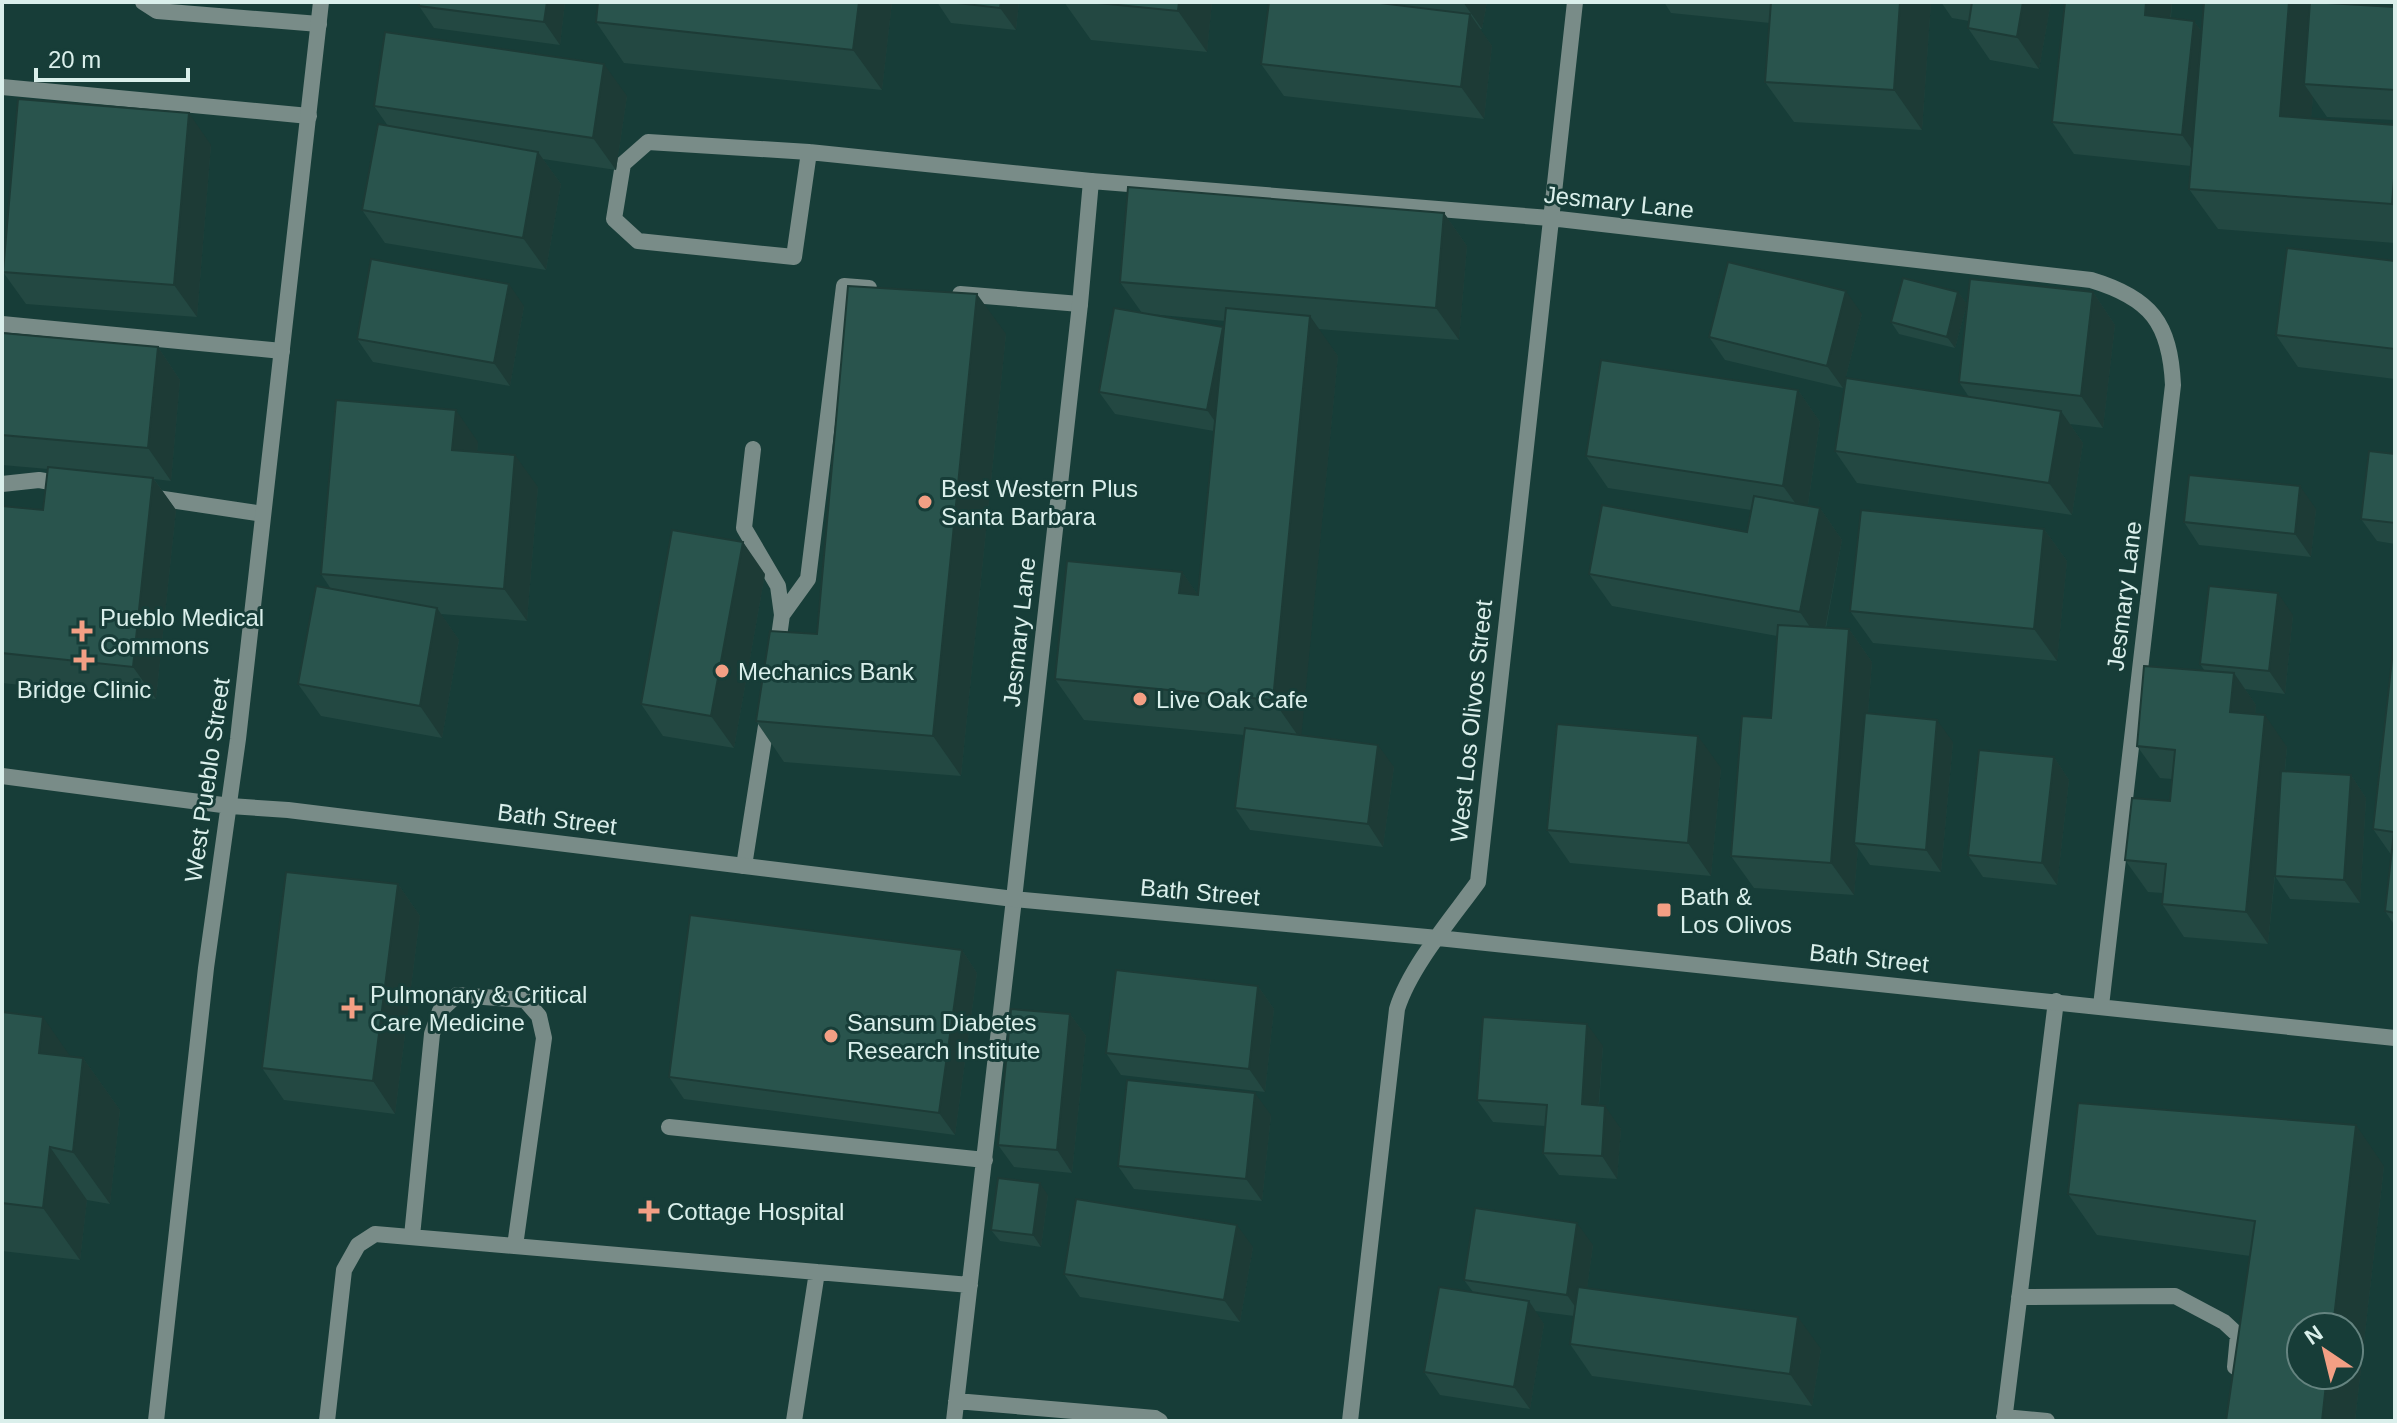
<svg xmlns="http://www.w3.org/2000/svg" width="2397" height="1423" font-family="Arial,sans-serif">
	<style>
		.lines { fill: none; stroke-linecap: round; stroke-linejoin: round }
		.service { stroke: #798c88; stroke-width: 16 }
		.minor { stroke: #798c88; stroke-width: 16 }
		.wall { fill: #234842; fill-rule: evenodd }
		.shaded-wall { fill: #1d3b36 }
		.building { fill: #29544d; stroke: #1d3b36; stroke-width: 2 }
		.poi-dot { fill: #f39f84; stroke: #173d38; stroke-width: 3 }
		.labels { text-anchor: middle; dominant-baseline: central; stroke-width: 6; stroke-linejoin: round; paint-order: stroke }
		.street-label { font-size: 24px; fill: #daefeb; stroke: #173d38 }
		.poi-label { font-size: 24px; fill: #daefeb; stroke: #173d38; text-anchor: start }
	</style>
	<rect width="100%" height="100%" fill="#173d38"/>
	<g class="lines">
		<!-- service -->
		<path class="service" d="M143,2L157,11L319,24
			M2,87L309,116
			M809,152L794,257L638,241L614,219L623,164L648,142L809,152L1091,181
			M960,294L1080,304
			M2,324L282,351
			M753,449L744,528L778,586L782,615
			M2,484L39,480L68,485
			M150,497L263,514
			M777,651L782,615L808,579L844,286L869,288
			M744,866L768,713
			M669,1127L985,1160
			M412,1236L432,1034L440,1011L457,995L525,1000L539,1016L544,1038L515,1246
			M817,1272L970,1285
			M2019,1297L2175,1296L2224,1322L2238,1335L2235,1367
			M956,1401L1155,1418L1160,1421
			M2004,1417L2047,1421
			M327,1421L344,1270L358,1245L375,1234L817,1272L794,1421
			M954,1421L1014,899
			M2004,1421L2056,1001"/>
		<!-- minor -->
		<path class="minor" d="M2,776L230,806L288,810L1014,899L1438,938L2395,1038
			M1014,899L1080,304L1091,181L1550,218L2091,280C2151,298 2170,323 2173,385L2101,1006
			M156,1421L206,968L238,739L321,2
			M1350,1421L1397,1009C1410,967 1452,918 1478,882L1575,2"/>
	</g>
	<!-- wall -->
	<path class="wall" d="M419,2H565L560,45L434,28L419,6Z
		M598,2H892L882,90L624,63L596,22Z
		M937,2H1019L1016,30L951,23Z
		M1064,2H1212L1207,52L1091,40Z
		M1390,2H1487L1482,29H1480L1492,46L1484,119L1284,96L1261,64L1392,4Z
		M1664,2H1931L1922,130L1794,122L1765,82L1770,23L1671,13Z
		M1941,2H2051L2039,69L1990,60L1968,28L1969,21L1952,18Z
		M2065,2H2172L2171,18L2194,21L2202,32L2395,7V120L2327,117L2313,97L2311,118L2395,125V243L2218,229L2189,189L2191,166L2074,154L2052,122Z
		M627,96L616,170L543,159L561,184L546,270L385,243L362,210L388,126L374,106Z
		M211,145L197,317L26,304L3,272Z
		M1444,213L1467,246L1459,340L1318,329L1338,356L1301,735L1394,767L1383,847L1250,830L1235,808L1244,735L1084,720L1055,679L1182,572L1198,595L1214,431L1115,414L1099,392L1142,313L1120,282ZM1150,314L1225,321L1224,330L1223,327Z
		M2395,261V379L2298,367L2276,335Z
		M1958,292L1967,304L1955,348L1899,334L1891,322Z
		M2093,292L2115,325L2103,428L2070,424L2083,443L2072,515L1857,483L1835,451L1969,397L1959,382Z
		M524,306L510,386L373,362L357,339Z
		M1862,314L1843,388L1725,360L1709,337Z
		M2,333L158,347L180,380L171,481L154,479L176,510L156,699L2,683V506L43,510L48,469L2,465Z
		M1006,334L961,776L784,762L756,721L817,634Z
		M1798,390L1820,422L1808,505L1820,508L1842,540L1826,628L1849,629L1872,662L1868,714L1953,742L1941,872L1870,865L1858,848L1854,895L1754,888L1731,856L1771,718L1777,636L1612,606L1589,574L1747,532L1751,510L1608,488L1586,456Z
		M478,442L477,452L538,487L527,621L441,614L459,640L442,738L321,716L298,684L331,589L321,574Z
		M2395,454V544L2377,541L2361,519Z
		M2316,509L2311,557L2199,545L2184,522Z
		M2044,529L2067,561L2057,661L1873,643L1850,611Z
		M765,574L734,748L663,736L641,704Z
		M2293,615L2285,694L2245,689L2256,705L2255,714L2287,747L2285,772L2351,775L2366,798L2360,903L2290,899L2275,876L2268,944L2184,937L2162,904L2163,893L2148,892L2125,860L2170,801L2172,779L2160,778L2137,746L2205,671L2200,664Z
		M2395,633V926L2385,911L2392,856L2373,829Z
		M2054,757L2069,780L2057,885L1983,877L1968,855Z
		M1721,768L1711,876L1570,863L1547,830Z
		M398,884L420,916L395,1114L284,1100L262,1068Z
		M962,950L977,973L955,1135L684,1099L669,1077Z
		M1258,986L1274,1009L1265,1092L1121,1075L1106,1053Z
		M2,1012L70,1056L83,1058L120,1110L110,1204L87,1200L80,1260L2,1251Z
		M1070,1014L1086,1036L1072,1173L1014,1167L998,1145Z
		M1603,1046L1599,1106L1621,1129L1617,1179L1559,1175L1543,1153L1545,1126L1493,1122L1477,1100Z
		M1271,1115L1262,1201L1134,1189L1118,1166Z
		M2384,1166L2355,1421H2226L2250,1256L2097,1235L2068,1194Z
		M1048,1195L1041,1247L1000,1241L991,1230Z
		M1593,1245L1587,1288L1821,1349L1812,1406L1592,1376L1570,1344L1574,1316L1535,1311L1544,1324L1530,1409L1440,1395L1424,1372L1473,1292L1464,1280Z
		M1253,1247L1240,1322L1080,1297L1064,1274Z"/>
	<!-- shaded-wall -->
	<path class="shaded-wall" d="M547,2H565L560,45L544,22Z
		M859,2H892L882,90L853,50Z
		M1001,2H1019L1016,30L1000,8Z
		M1179,2H1212L1207,52L1178,11Z
		M1463,2H1487L1482,29Z
		M1900,2H1931L1922,130L1894,90Z
		M2023,2H2051L2039,69L2017,37Z
		M2146,2H2172L2167,48L2145,15Z
		M2289,2H2321L2304,84L2313,97L2308,156L2280,116Z
		M1470,14L1492,46L1484,119L1461,87Z
		M2194,21L2217,53L2204,167L2182,135Z
		M604,64L627,96L616,170L593,138Z
		M189,113L211,145L197,317L174,285Z
		M538,152L561,184L546,270L523,238Z
		M2395,166V209L2392,204Z
		M1444,213L1467,246L1459,340L1436,308Z
		M509,284L524,306L510,386L494,363Z
		M1846,291L1862,314L1843,388L1827,366Z
		M1958,292L1967,304L1955,348L1947,337Z
		M2093,292L2115,325L2103,428L2081,396Z
		M977,294L1006,334L961,776L933,736Z
		M1310,316L1338,356L1301,740L1273,700Z
		M1223,327L1238,350L1223,433L1207,410Z
		M158,347L180,380L171,481L148,448Z
		M1798,390L1820,422L1806,518L1783,486Z
		M456,410L478,442L475,482L452,450Z
		M2061,411L2083,443L2072,515L2049,483Z
		M515,455L538,487L527,621L504,589Z
		M153,478L176,510L156,699L133,667Z
		M2300,486L2316,509L2311,557L2295,534Z
		M1820,508L1842,540L1822,645L1800,612Z
		M2044,529L2067,561L2057,661L2034,629Z
		M743,542L765,574L734,748L711,716Z
		M1182,572L1210,612L1179,593Z
		M2278,593L2293,615L2285,694L2269,671Z
		M437,608L459,640L442,738L420,706Z
		M1849,629L1872,662L1858,843H1854L1858,848L1854,895L1831,863Z
		M2234,673L2256,705L2253,744L2230,712Z
		M2265,715L2287,747L2268,944L2246,912Z
		M1937,720L1953,742L1941,872L1926,850Z
		M1698,736L1721,768L1711,876L1688,843Z
		M1378,745L1394,767L1383,847L1368,824Z
		M2054,757L2069,780L2057,885L2042,863Z
		M2351,775L2366,798L2360,903L2344,880Z
		M398,884L420,916L395,1114L373,1081Z
		M962,950L977,973L955,1135L939,1113Z
		M1258,986L1274,1009L1265,1092L1249,1069Z
		M1070,1014L1086,1036L1072,1173L1057,1150Z
		M43,1017L79,1069L39,1053Z
		M1587,1024L1603,1046L1597,1127L1582,1104Z
		M83,1058L120,1110L110,1204L73,1152Z
		M1255,1093L1271,1115L1262,1201L1246,1179Z
		M1605,1106L1621,1129L1617,1179L1602,1156Z
		M2356,1125L2384,1166L2355,1421H2322L2327,1375H2349V1327H2333Z
		M50,1147L87,1200L80,1260L43,1208Z
		M1040,1183L1048,1195L1041,1247L1033,1235Z
		M1577,1223L1593,1245L1583,1318L1567,1295Z
		M1237,1225L1253,1247L1240,1322L1224,1300Z
		M1529,1301L1544,1324L1530,1409L1514,1387Z
		M1798,1317L1821,1349L1812,1406L1790,1374Z"/>
	<!-- building -->
	<path class="building" d="M419,2H547L544,22L419,6Z
		M598,2H859L853,50L596,22Z
		M949,2H1001L1000,8Z
		M1088,2H1179L1178,11Z
		M1269,2H1372L1470,14L1461,87L1261,64Z
		M1771,2H1900L1894,90L1765,82Z
		M1972,2H2023L2017,37L1968,28Z
		M2065,2H2146L2145,15L2194,21L2182,135L2052,122Z
		M2204,2H2289L2280,116L2395,125V166L2392,204L2189,189Z
		M2310,2L2395,7V90L2304,84Z
		M385,32L604,64L593,138L374,106Z
		M18,99L189,113L174,285L3,272Z
		M378,124L538,152L523,238L362,210Z
		M1128,187L1444,213L1436,308L1120,282Z
		M2287,248L2395,261V349L2276,335Z
		M371,259L509,284L494,363L357,339Z
		M1728,262L1846,291L1827,366L1709,337Z
		M1903,278L1958,292L1947,337L1891,322Z
		M1970,279L2093,292L2081,396L1959,382Z
		M848,286L977,294L933,736L756,721L770,631L817,634Z
		M1114,308L1223,327L1207,410L1099,392Z
		M1226,308L1310,316L1273,700L1055,679L1067,561L1182,572L1179,593L1198,595Z
		M2,333L158,347L148,448L2,435Z
		M1601,360L1798,390L1783,486L1586,456Z
		M1846,378L2061,411L2049,483L1835,451Z
		M336,400L456,410L452,450L515,455L504,589L321,574Z
		M2369,451L2395,454V523L2361,519Z
		M48,467L153,478L133,667L2,653V506L43,510Z
		M2189,475L2300,486L2295,534L2184,522Z
		M1754,496L1820,508L1800,612L1589,574L1602,505L1747,532Z
		M1861,510L2044,529L2034,629L1850,611Z
		M672,530L743,542L711,716L641,704Z
		M316,586L437,608L420,706L298,684Z
		M2209,586L2278,593L2269,671L2200,664Z
		M1778,625L1849,629L1831,863L1731,856L1742,716L1771,718Z
		M2395,633V913L2385,911L2394,832L2373,829Z
		M2144,666L2234,673L2230,712L2265,715L2246,912L2162,904L2166,864L2125,860L2132,798L2170,801L2175,750L2137,746Z
		M1865,713L1937,720L1926,850L1854,843Z
		M1557,724L1698,736L1688,843L1547,830Z
		M1245,728L1378,745L1368,824L1235,808Z
		M1979,750L2054,757L2042,863L1968,855Z
		M2281,771L2351,775L2344,880L2275,876Z
		M286,872L398,884L373,1081L262,1068Z
		M690,915L962,950L939,1113L669,1077Z
		M1116,970L1258,986L1249,1069L1106,1053Z
		M1011,1009L1070,1014L1057,1150L998,1145Z
		M2,1012L43,1017L39,1053L83,1058L73,1152L50,1147L43,1208L2,1203Z
		M1483,1017L1587,1024L1582,1104L1605,1106L1602,1156L1543,1153L1547,1105L1477,1100Z
		M1127,1080L1255,1093L1246,1179L1118,1166Z
		M2078,1103L2356,1125L2333,1327H2301V1375H2327L2322,1421H2226L2255,1221L2068,1194Z
		M998,1178L1040,1183L1033,1235L991,1230Z
		M1076,1199L1237,1225L1224,1300L1064,1274Z
		M1475,1208L1577,1223L1567,1295L1464,1280Z
		M1439,1287L1529,1301L1514,1387L1424,1372Z
		M1578,1287L1798,1317L1790,1374L1570,1344Z"/>
	<!-- markers -->
	<g class="poi-dot">
		<circle cx="925" cy="502" r="8"/>
		<path d="M78 619h8v8h8v8h-8v8h-8v-8h-8v-8h8z"/>
		<path d="M80 648h8v8h8v8h-8v8h-8v-8h-8v-8h8z"/>
		<circle cx="722" cy="671" r="8"/>
		<circle cx="1140" cy="699" r="8"/>
		<rect x="1656" y="902" width="16" height="16" rx="4"/>
		<path d="M348 996h8v8h8v8h-8v8h-8v-8h-8v-8h8z"/>
		<circle cx="831" cy="1036" r="8"/>
		<path d="M645 1199h8v8h8v8h-8v8h-8v-8h-8v-8h8z"/>
	</g>
	<g class="labels">
		<!-- street labels -->
		<g class="street-label">
			<text transform="translate(1619 202) rotate(6)">Jesmary Lane</text>
			<text transform="translate(2124 596) rotate(-83)">Jesmary Lane</text>
			<text transform="translate(1019 632) rotate(-84)">Jesmary Lane</text>
			<text transform="translate(1471 721) rotate(-84)">West Los Olivos Street</text>
			<text transform="translate(207 780) rotate(-82)">West Pueblo Street</text>
			<text transform="translate(557 819) rotate(7)">Bath Street</text>
			<text transform="translate(1200 892) rotate(5)">Bath Street</text>
			<text transform="translate(1869 958) rotate(6)">Bath Street</text>
		</g>
		<!-- poi labels -->
		<g class="poi-label">
			<text x="941" y="488">Best Western Plus<tspan x="941" dy="28">Santa Barbara</tspan></text>
			<text x="100" y="617">Pueblo Medical<tspan x="100" dy="28">Commons</tspan></text>
			<text x="738" y="671">Mechanics Bank</text>
			<text x="84" y="689" text-anchor="middle">Bridge Clinic</text>
			<text x="1156" y="699">Live Oak Cafe</text>
			<text x="1680" y="896">Bath &amp;<tspan x="1680" dy="28">Los Olivos</tspan></text>
			<text x="370" y="994">Pulmonary &amp; Critical<tspan x="370" dy="28">Care Medicine</tspan></text>
			<text x="847" y="1022">Sansum Diabetes<tspan x="847" dy="28">Research Institute</tspan></text>
			<text x="667" y="1211">Cottage Hospital</text>
		</g>
	</g>
	<!-- border -->
	<rect width="2397" height="1423" fill="none" stroke="#daefeb" stroke-width="8"/>
	<!-- north arrow -->
	<g transform="translate(2325 1351) rotate(325)"><circle r="38" fill="#173d38" stroke="#658480" stroke-width="2"/>
	<path d="M0-6L14 30L0 20L-14 30Z" fill="#f39f84"/>
	<text y="-12" font-size="22" font-weight="bold" text-anchor="middle" fill="#daefeb">N</text>
	</g>
	<!-- scale -->
	<path d="M36 68v12h152v-12" fill="none" stroke="#daefeb" stroke-width="4"/>
	<text x="48" y="68" font-size="24" fill="#daefeb" stroke="#173d38" stroke-width="6" paint-order="stroke">20 m</text>
</svg>
